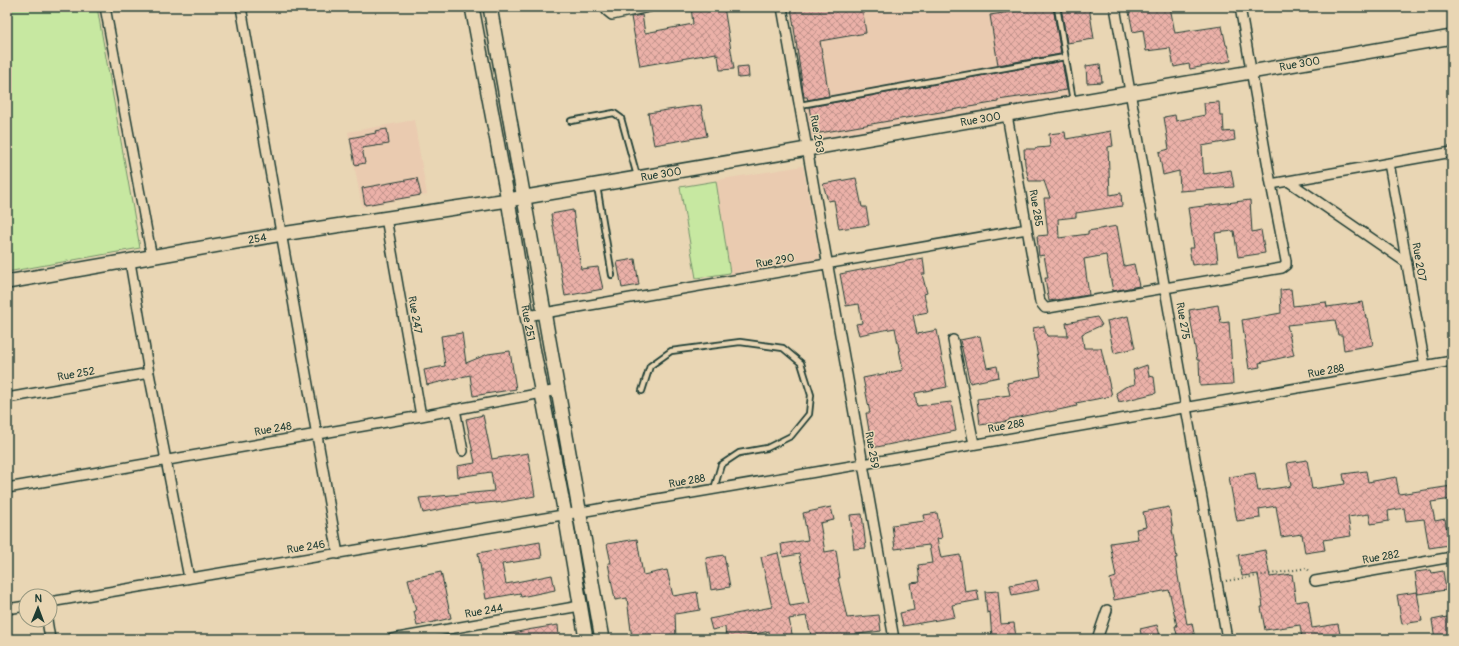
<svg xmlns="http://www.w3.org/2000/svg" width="1459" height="646" font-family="Pangolin,sans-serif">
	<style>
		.built { fill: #eacbb0 }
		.grass { fill: #c7e8a1; stroke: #73926a }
		.building { fill: url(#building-cross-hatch); stroke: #1f3d34 }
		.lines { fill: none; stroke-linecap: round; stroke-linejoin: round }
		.lane-casing { stroke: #1f3d34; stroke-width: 8 }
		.street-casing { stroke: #1f3d34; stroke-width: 12 }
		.secondary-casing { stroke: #1f3d34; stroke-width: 16 }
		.path { stroke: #1f3d34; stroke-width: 2; stroke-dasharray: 1 3; stroke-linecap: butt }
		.lane { stroke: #e9d6b4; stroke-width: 4.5 }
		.street { stroke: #e9d6b4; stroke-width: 9 }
		.secondary { stroke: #e9d6b4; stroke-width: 13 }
		.labels { text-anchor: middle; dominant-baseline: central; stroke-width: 3; stroke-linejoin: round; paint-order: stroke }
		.street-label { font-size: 11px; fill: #1f3d34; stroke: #e9d6b4 }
	</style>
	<defs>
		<pattern id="building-cross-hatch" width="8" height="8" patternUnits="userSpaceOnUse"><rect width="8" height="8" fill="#ebb1a8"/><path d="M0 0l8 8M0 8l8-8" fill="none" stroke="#be918a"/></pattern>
	</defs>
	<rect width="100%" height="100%" fill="#e9d6b4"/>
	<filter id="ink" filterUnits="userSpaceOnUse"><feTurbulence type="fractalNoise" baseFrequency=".025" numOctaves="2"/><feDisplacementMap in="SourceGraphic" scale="8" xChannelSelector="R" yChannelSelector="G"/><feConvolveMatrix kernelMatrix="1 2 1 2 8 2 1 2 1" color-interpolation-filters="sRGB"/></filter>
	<g filter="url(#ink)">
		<!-- built -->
		<path class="built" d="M790,7H1058L1075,104L810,145Z
			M414,120L427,195L362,207L348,132Z
			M803,166L820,260L731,275L716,180Z"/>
		<!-- grass -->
		<path class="grass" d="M7,7H97L140,248L7,272Z
			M716,181L730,273L696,278L680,187Z"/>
		<!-- building -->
		<path class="building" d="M691,7H724L734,69L720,70L718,55L716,56V53L640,66L631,17L642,15L645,33L693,24Z
			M791,7H862L866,33L820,41L829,96L808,100L807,97H804Z
			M1043,7H1053L1061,54L998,65L990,15Z
			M1061,7H1089L1094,39L1067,43Z
			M1128,7H1170L1175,33L1222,26L1226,45H1227L1231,61L1190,69L1189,64L1174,67L1170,48L1146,51L1143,30L1133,32Z
			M1062,61L1067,90L998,100V102L814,134L809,107Z
			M1100,64L1102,82L1087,83L1086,66Z
			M748,66L749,77L738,78L737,67Z
			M1219,102L1220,116H1223L1224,132L1234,131L1235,140L1202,146L1203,165L1204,174L1231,170L1234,187L1180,191L1179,171L1163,175L1159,152L1169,149L1164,117L1175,115L1176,121L1205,115L1204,103Z
			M701,105L707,136L654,145L648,113Z
			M387,129L389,144L362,148L365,163L355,165L350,138L376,133L375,131Z
			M1111,131L1113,146L1108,147L1110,195L1121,193L1122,206L1076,213V217L1058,219L1059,238L1088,234V231L1117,226L1124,266L1134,264L1139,286L1113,291L1106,255L1084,259L1089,295L1049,301L1045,278H1048L1044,255L1039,256L1037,236L1048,235L1044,198H1050L1044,181H1029L1025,164L1024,149H1036V148L1050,147L1049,134L1065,132L1066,139Z
			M417,178L421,195L365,205L362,188Z
			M856,178L862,207H866L869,225L839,229L834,200L828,201L823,184Z
			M1250,200L1252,232L1261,230L1265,253L1238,257L1234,231L1215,233L1218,262L1192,265L1189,248H1194L1188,208Z
			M573,210L581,269L598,267L603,289L565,296L551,214Z
			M923,258L925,274H922L927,293L924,294L928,312L913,315L917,334L937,330L947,387L915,393L917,406L951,402L956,431L872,448L866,413H870L863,378L903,370L895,328L859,335L856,324L862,323L859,304L846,306L840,274Z
			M635,259L639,285L622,288L617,262Z
			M1291,289L1293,306L1326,302L1327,307L1363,302L1366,318H1368L1373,345L1344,350L1342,335H1338L1335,320L1287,325L1294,355L1259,363L1260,367L1249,369L1242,320L1281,313L1280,290Z
			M1218,305L1221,323L1229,322L1233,384L1200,386L1199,360H1197L1189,310Z
			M1128,316L1135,348L1114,353L1107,321Z
			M1097,317L1102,325L1082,334L1084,348H1101L1112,396L1076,403L1077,406L1049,412V411L1009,419V421L980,425L977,399L1010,395L1007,383L1041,376L1033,328L1044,326L1047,336H1068L1066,323Z
			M462,333L466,363L488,354L510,351L516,389L473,396L470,375L427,385L424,370L445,366L441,336Z
			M980,336L987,368L997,366L999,377L970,383L960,340Z
			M1147,365L1149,376L1154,377L1156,393L1119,402L1116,393L1125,387L1135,384L1133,370Z
			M483,415L492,459L528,453L535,496L496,503V502L456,506L423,513L419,498L494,491L491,472L458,477L457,466L475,463L466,419Z
			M1307,460L1312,489L1345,484L1343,474L1366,471L1368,482L1396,477L1399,494L1452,486V499L1431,502L1435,521L1445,519L1449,545L1429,548L1424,519L1406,521L1404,508L1388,511L1389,521L1371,524L1369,514L1348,517L1351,536L1323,540L1325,550L1305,553L1302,534L1281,537L1276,506L1259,509L1260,518L1237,521L1229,477L1255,473L1258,491L1291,486L1287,463Z
			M831,507L834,520L820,523L825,552L836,550L840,578H838L847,618L879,615L881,631L851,635V637L839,639H812L806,616L789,619L793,639H770L769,631L739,638V639H726L725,627L712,630L709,619L772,607L761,557L778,553L790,606L809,603L799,554L783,557L781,544L808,540L803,513Z
			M1169,507L1173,530H1172L1177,558H1175L1180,588L1187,624L1192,623L1195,639H1178L1175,626H1177L1169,590L1114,600L1110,579L1116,577L1110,543L1138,539L1136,529L1146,527L1143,512Z
			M937,513L942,538L937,539L941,558L960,555L965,592L977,590L979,600L952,605L955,617L903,626L900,613L914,610L910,583L920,582L918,565L932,563L929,545L895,549L892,525L925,521L924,515Z
			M862,514L866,548L854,549L850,515Z
			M637,539L643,575L667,570L673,596L697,592L700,610L675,614L676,639H632L627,598L615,600L608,563H611L607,544Z
			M540,542L542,558L502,564L506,584L552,575L555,590L521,597L520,593L486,599L478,553Z
			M1265,550L1270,577L1292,574L1296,602L1308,600L1312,628L1338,624L1341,639H1302L1300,625L1265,630L1261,607H1263L1258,574L1242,576L1238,555Z
			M724,555L730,587L711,590L706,558Z
			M1431,570L1432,573L1443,571L1446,590L1418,594L1415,572Z
			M441,572L451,618L417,626L414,611H416L408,579Z
			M1037,580L1039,590L1012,595L1010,585Z
			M998,591L1001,624L1014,623L1016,637L992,639L990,612L987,613L985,592Z
			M1417,592L1422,621L1402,624L1397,595Z
			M1452,616V639H1435L1432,620Z
			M558,625L559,637L542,639H503V635L527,630Z
			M1157,625L1161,639H1142L1140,629Z"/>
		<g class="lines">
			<!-- lane casing -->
			<g class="lane-casing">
				<path id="lane" d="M1057,7L1073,101
					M800,105L1065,57
					M571,121L614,113L621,118L637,176
					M597,186L612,275
					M642,391L650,366L671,351L740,342L783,348L801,363L811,395L809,414L791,436L767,448L739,453L721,465L714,489"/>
			</g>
			<!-- street casing -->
			<g class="street-casing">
				<path id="street" d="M105,7L152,258
					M241,7L338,554
					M606,7L607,11L612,15L649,7
					M782,7L894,639
					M1115,7L1227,639
					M1007,115L1040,302L1045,308H1048L1282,268L1286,265V261L1271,184L1240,7
					M1389,163L1425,366
					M1288,181L1407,263
					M1271,184L1452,152
					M386,218L421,416
					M130,262L149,373L189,578
					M527,316L1027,229
					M953,340L974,444
					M7,398L149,373
					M455,409L463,451
					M7,488L421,416L558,390
					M1315,581L1452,557
					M50,602L863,464L1452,361
					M7,609L26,606
					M47,620L50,639
					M392,639L580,606
					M1097,639L1107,610"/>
			</g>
			<!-- secondary casing -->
			<g class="secondary-casing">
				<g id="secondary">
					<path id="s1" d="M472,7L508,200L527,316L565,514L586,639"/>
					<path d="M490,7L602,639"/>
					<path id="s2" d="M7,282L282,234L508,200L807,149L1452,37"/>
				</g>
			</g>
			<!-- path -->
			<path class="path" d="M1226,581L1307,568L1310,572"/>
			<!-- lane -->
			<use href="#lane" class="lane"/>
			<!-- street -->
			<use href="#street" class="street"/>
			<!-- secondary -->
			<use href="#secondary" class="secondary"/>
		</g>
	</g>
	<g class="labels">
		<!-- street labels -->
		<g class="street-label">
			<text stroke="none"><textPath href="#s2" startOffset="1311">Rue 300</textPath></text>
			<text stroke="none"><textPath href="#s2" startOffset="987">Rue 300</textPath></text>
			<text transform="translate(817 134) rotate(80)">Rue 263</text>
			<text stroke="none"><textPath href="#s2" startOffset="663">Rue 300</textPath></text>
			<text transform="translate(1036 208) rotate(80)">Rue 285</text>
			<text stroke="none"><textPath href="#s2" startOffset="254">254</textPath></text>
			<text transform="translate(775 261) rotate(-10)">Rue 290</text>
			<text transform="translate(1419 262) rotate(80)">Rue 207</text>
			<text transform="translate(415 315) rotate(80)">Rue 247</text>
			<text transform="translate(1183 321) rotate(80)">Rue 275</text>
			<text stroke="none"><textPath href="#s1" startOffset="321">Rue 251</textPath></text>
			<text transform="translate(1326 371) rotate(-10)">Rue 288</text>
			<text transform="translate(76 374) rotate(-10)">Rue 252</text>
			<text transform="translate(1006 426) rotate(-10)">Rue 288</text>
			<text transform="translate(273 429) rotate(-10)">Rue 248</text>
			<text transform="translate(872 450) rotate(80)">Rue 259</text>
			<text transform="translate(687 481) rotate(-10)">Rue 288</text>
			<text transform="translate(306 547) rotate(-9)">Rue 246</text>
			<text transform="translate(1381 557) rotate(-10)">Rue 282</text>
			<text transform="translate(484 611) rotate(-10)">Rue 244</text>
		</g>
	</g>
	<!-- margin -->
	<rect width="1459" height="646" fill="none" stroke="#e9d6b4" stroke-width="24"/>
	<rect x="12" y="12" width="1435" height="622" fill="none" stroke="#1f3d34" stroke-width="1.5" filter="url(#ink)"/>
	<!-- north arrow -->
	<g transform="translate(38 608) rotate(1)"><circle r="19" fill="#e9d6b4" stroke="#989981"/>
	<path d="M0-3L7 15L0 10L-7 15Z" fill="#1f3d34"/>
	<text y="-6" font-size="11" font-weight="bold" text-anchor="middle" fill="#1f3d34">N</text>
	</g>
</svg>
